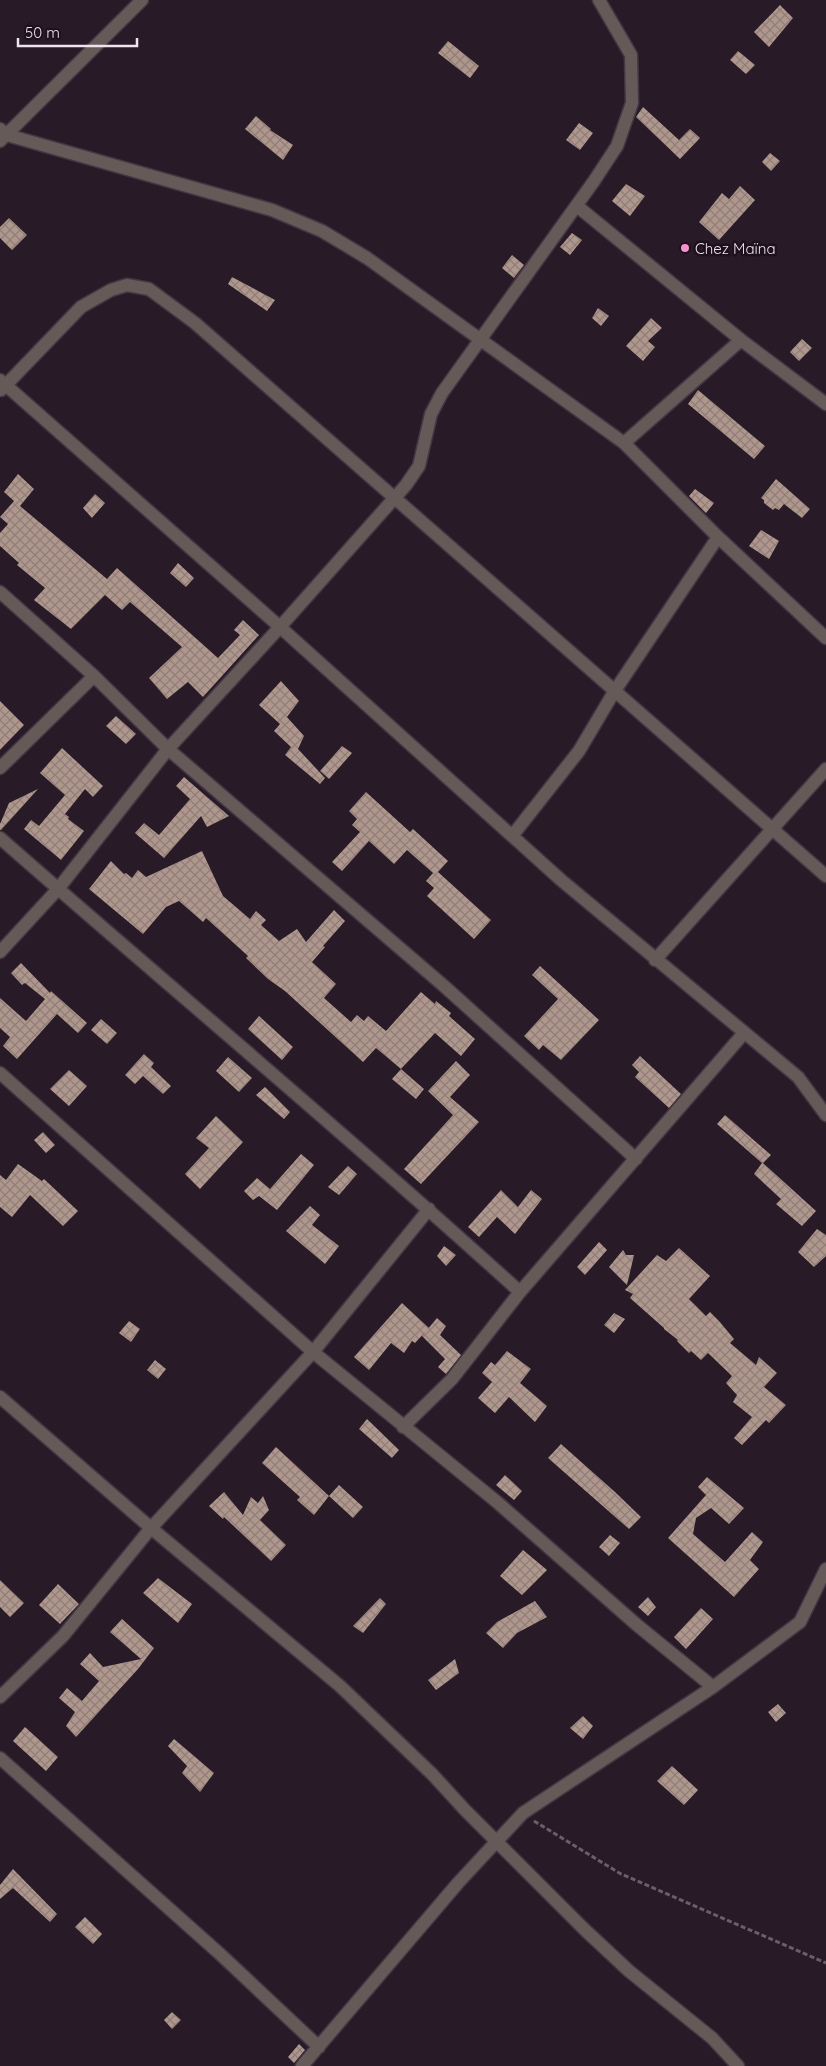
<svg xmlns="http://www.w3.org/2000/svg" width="826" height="2066" font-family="Quicksand,sans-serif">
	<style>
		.building { fill: url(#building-cross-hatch) }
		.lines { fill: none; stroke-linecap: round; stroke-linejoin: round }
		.minor-casing { stroke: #443643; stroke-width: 15 }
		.path { stroke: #6a5e69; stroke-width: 3; stroke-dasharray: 5 2.5; stroke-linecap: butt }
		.minor { stroke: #655a58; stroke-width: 12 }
		.poi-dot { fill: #f690cf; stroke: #1e111d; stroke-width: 2 }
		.labels { text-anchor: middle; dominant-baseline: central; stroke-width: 5; stroke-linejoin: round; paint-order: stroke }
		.poi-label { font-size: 15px; fill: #eee4ed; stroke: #1e111d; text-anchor: start }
	</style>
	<defs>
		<pattern id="building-cross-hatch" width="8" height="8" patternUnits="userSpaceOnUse" patternTransform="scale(1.25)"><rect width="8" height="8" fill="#b0978d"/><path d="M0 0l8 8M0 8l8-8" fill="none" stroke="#907e78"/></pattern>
	</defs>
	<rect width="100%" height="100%" fill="#281a27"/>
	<!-- building -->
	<path class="building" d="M780,5L793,18L769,47L754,32Z
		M448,41L479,66L470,78L438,53Z
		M738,51L755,65L746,74L730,60Z
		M643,107L679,140L690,129L700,138L680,159L636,117Z
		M256,116L271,129L270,130L293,145L283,160L245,129Z
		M579,123L593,133L580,150L566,140Z
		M770,153L780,161L771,171L762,162Z
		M626,184L645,196L630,216L612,201Z
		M740,186L755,200L719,240L699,222L722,193L729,199Z
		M9,218L27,235L12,250L0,238V227Z
		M572,233L582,240L570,255L560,247Z
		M512,255L524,265L514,278L502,268Z
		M232,277L275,300L267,311L228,284Z
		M598,308L609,316L601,326L592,318Z
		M651,318L662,328L648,341L655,347L643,361L626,346Z
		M802,339L812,348L799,361L790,352Z
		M698,390L765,446L754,459L688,404Z
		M18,474L34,489L20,506L107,579L117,568L218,658L240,635L234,630L243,620L259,635L203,697L188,682L167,699L149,678L182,647L130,602L122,610L105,595L71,629L34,600L45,588L17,565L19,563L0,546V533L8,524L0,517L14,501L4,492Z
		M776,479L810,509L802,518L784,504L779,510L775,508L773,510L764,503V500L761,498Z
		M695,489L714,503L706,513L689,496Z
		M95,494L105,503L92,518L83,508Z
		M761,530L779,541L769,559L749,546Z
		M178,563L194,578L186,587L170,573Z
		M281,681L299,701L287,717L304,736L298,749L325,778L320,784L285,755L291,747L274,731L280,724L259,705Z
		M0,701L24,725L0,750Z
		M116,716L136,734L126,744L106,726Z
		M342,746L352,753L329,779L320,771Z
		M62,748L103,786L93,797L85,789L65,814L69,817L68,819L84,831L61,860L24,829L31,820L39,826L65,795L40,773Z
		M184,777L229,816L207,827L201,816L164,858L135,833L144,823L159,835L190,799L176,786Z
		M38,789L1,830H0V824L9,803Z
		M366,792L410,832L413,829L448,861L438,872L491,920L474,939L427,896L434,888L426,881L433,873L407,850L394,864L369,841L342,871L332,862L360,832L352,825L357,819L349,811Z
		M202,851L223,896L250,919L256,911L266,920L261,925L279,941L297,929L306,942L334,910L345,921L323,946L325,947L312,962L336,984L324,998L351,1022L357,1015L364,1021L368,1016L386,1031L421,992L435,1004L436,1001L451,1013L449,1016L475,1039L461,1056L435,1033L401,1069L376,1048L363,1062L285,991L268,979L246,958L248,956L206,918L203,922L179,901L166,907L143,934L89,889L111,861L124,874L126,873L132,878L138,870L146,877Z
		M21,963L50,993L51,991L87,1023L78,1033L57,1014L17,1059L3,1046L10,1037L0,1028V998L26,1021L45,999L25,983L22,985L11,973Z
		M540,966L599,1020L561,1060L543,1045L539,1050L524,1036L558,999L532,975Z
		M259,1016L293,1047L282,1060L248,1029Z
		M101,1019L117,1033L107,1044L91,1030Z
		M144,1054L154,1063L151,1067L171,1086L163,1094L143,1076L135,1084L125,1075Z
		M640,1056L681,1094L669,1108L635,1077L639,1072L632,1065Z
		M228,1057L252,1078L239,1092L216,1071Z
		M456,1061L470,1075L450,1097L479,1122L421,1184L404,1169L453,1115L428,1091Z
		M401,1069L424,1089L416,1099L392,1079Z
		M69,1070L87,1086L69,1106L50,1089Z
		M265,1087L290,1112L284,1119L256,1095Z
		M725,1115L771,1155L763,1163L816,1211L802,1226L776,1204L781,1199L754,1174L762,1163L717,1124Z
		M216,1116L243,1142L200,1189L185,1174L209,1148L196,1138Z
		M43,1132L55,1145L46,1153L34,1140Z
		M301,1154L314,1165L277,1210L259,1196L253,1200L244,1191L257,1178L270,1189Z
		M18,1164L42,1181L44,1179L78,1211L63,1226L30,1195L12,1217L0,1207V1175L6,1180Z
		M348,1166L357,1174L339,1195L328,1187Z
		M501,1190L518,1207L531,1190L542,1199L515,1234L497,1217L479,1237L468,1227Z
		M310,1206L320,1215L312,1225L339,1246L325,1264L286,1231Z
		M817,1229L826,1235V1256L814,1267L798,1252Z
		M599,1242L607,1250L585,1275L577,1267Z
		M444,1246L456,1255L446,1266L437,1256Z
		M679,1248L710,1276L689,1299L706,1316L710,1312L719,1321L734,1339L730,1343L756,1365L759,1357L777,1373L764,1387L786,1405L769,1423L766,1420L742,1445L734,1438L752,1417L733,1402L737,1395L726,1383L732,1376L708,1353L701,1360L691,1351L689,1353L677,1341L678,1340L664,1329V1328L630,1298L633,1294L625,1290L657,1255L666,1261Z
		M623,1250L626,1255H634L627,1285L609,1267Z
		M402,1303L429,1328L415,1343L412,1341L404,1353L391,1343L369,1370L354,1357Z
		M614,1313L625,1319L614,1333L604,1325Z
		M437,1318L446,1326L440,1335L461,1355L446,1374L438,1367L445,1359L422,1336Z
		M129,1321L140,1329L131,1342L119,1333Z
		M507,1351L531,1369L520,1383L547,1406L535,1422L509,1397L495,1413L478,1398L492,1382L482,1373L491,1362L495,1365Z
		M155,1360L166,1369L158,1379L147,1370Z
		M367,1419L399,1450L392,1458L359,1429Z
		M561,1444L615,1492L641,1517L629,1529L548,1458Z
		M276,1447L329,1496L314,1515L297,1500L300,1497L262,1463Z
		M505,1475L522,1491L514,1500L496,1485Z
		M707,1477L744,1508L729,1524L711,1508L696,1518L693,1534L725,1562L752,1532L763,1542L750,1560L759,1569L734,1597L668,1538L706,1495L698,1487Z
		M339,1485L363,1507L353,1518L329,1496Z
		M224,1492L243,1515L251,1497L258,1503L263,1496L269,1510L260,1520L286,1545L271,1561L224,1517L223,1519L209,1506Z
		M610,1535L620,1543L609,1556L599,1547Z
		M523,1550L547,1570L522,1595L500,1576Z
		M158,1578L192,1604L178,1623L143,1593Z
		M0,1580L24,1603L10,1617L0,1607Z
		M58,1584L79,1604L60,1624L39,1605Z
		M648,1597L656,1607L648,1616L638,1607Z
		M380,1598L386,1604L363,1633L353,1626Z
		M535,1601L547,1617L517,1633L503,1648L486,1633L497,1622Z
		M701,1608L713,1619L686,1649L674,1637Z
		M122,1619L154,1648L138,1669L76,1737L66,1726L75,1712L59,1698L67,1688L82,1701L99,1681L80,1664L90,1653L103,1667L141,1659L110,1632Z
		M455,1659L459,1673L436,1690L428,1680Z
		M778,1704L786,1713L776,1722L768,1712Z
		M583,1716L593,1726L583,1739L570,1728Z
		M25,1727L58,1757L46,1771L13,1741Z
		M174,1739L214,1773L200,1792L182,1773L187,1766L168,1746Z
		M672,1766L698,1790L684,1805L657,1781Z
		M13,1869L57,1914L50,1922L13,1888L0,1899V1885Z
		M85,1917L102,1934L93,1944L75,1927Z
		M172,2012L181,2020L172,2029L164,2020Z
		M299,2044L305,2050L294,2063L288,2057Z"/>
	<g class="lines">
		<!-- minor casing -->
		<g class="minor-casing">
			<path id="minor" d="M0,129L7,135L272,210L322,231L367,258L624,443L718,537L826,638
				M0,141L142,0
				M577,206L741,340
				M0,380L280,627L561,880L798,1077L826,1115
				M1,390L81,307L111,290L127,285L149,289L195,323L826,876
				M624,443L741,340L826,404
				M0,592L94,676L168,749L444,986L636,1159
				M0,768L94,676
				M512,836L579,751L614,692L718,537
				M0,838C173,990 350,1137 520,1292
				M0,952L58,889L168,749L280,627L406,485L419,466L431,414L442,393L594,181L617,146L632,103L631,55L599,0
				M655,960L826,769
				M0,1073L313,1352L497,1502L637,1625L713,1687
				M0,1397L151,1528L340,1686L432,1774L465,1810L584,1929L629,1971L712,2038L738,2066
				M403,1427L452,1379L520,1292L744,1033
				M0,1697L63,1636L151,1528L313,1352L429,1209
				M0,1758L220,1954L319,2047
				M302,2066L458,1883L523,1813L713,1687L800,1622L826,1569"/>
		</g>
		<!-- path -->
		<path class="path" d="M534,1821L621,1874L826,1963"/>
		<!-- minor -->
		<use href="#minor" class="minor"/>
	</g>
	<!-- markers -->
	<circle class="poi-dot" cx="685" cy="248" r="5"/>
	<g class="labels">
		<!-- poi labels -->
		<g class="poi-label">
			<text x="695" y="248">Chez Maïna</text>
		</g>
	</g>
	<!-- scale -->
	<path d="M18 38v8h119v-8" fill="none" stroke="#eee4ed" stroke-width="2.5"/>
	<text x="25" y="38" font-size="15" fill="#eee4ed" stroke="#1e111d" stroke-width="4" paint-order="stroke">50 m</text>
</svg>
